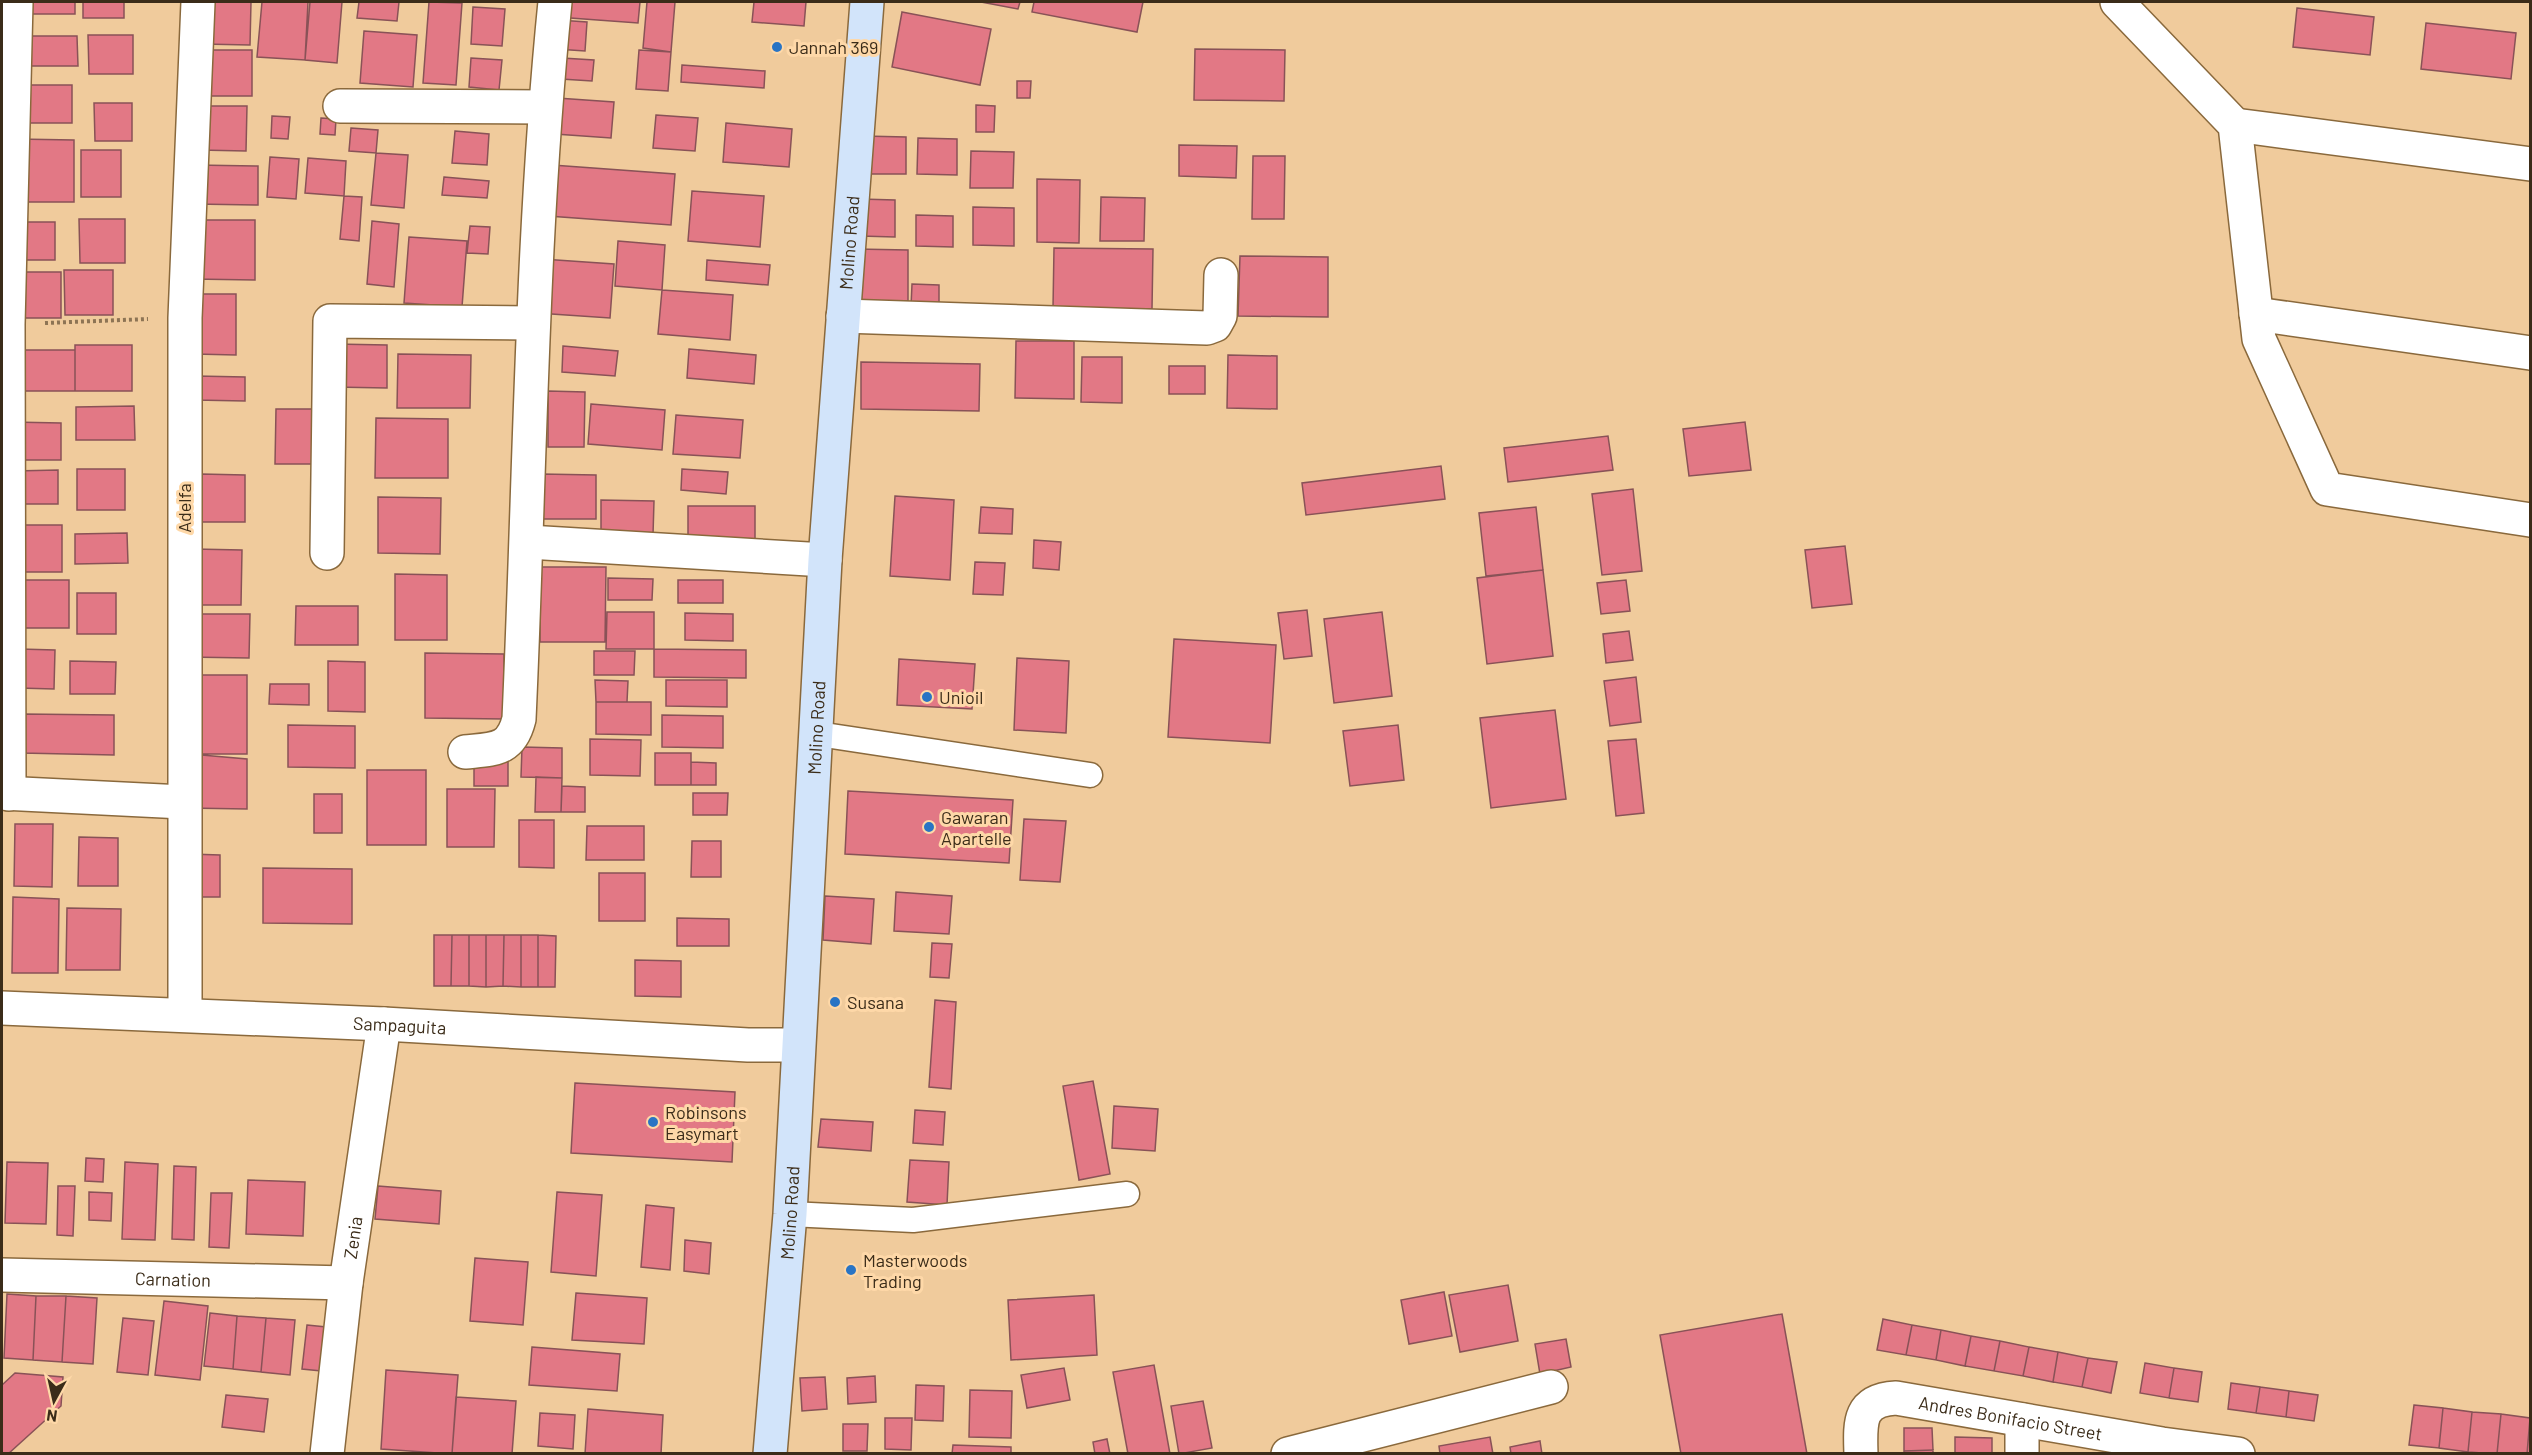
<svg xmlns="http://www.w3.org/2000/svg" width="2532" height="1455" font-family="Barlow,sans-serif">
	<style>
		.building { fill: #e27885; stroke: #895257; stroke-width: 1.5 }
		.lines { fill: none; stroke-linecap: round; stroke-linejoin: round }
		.lane-casing { stroke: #8a693c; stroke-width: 27 }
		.street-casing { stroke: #8a693c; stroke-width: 36 }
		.secondary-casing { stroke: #8a693c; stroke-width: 36 }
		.path { stroke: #8d7454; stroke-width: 4; stroke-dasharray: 3 3; stroke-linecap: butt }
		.lane { stroke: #fff; stroke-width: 24 }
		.street { stroke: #fff; stroke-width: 33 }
		.secondary { stroke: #d2e4fa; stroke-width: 33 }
		.poi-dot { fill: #2974c4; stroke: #fed8a8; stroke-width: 2 }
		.labels { text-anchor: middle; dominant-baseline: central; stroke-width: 6; stroke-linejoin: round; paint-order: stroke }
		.poi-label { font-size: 18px; fill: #3b2c19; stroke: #fed8a8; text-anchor: start }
		.street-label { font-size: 18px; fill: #3b2c19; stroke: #fed8a8 }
	</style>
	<rect width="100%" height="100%" fill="#f0cb9c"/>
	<!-- building -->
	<path class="building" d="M21,2H75V14H21Z
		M83,2H124V18H83Z
		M203,2H251L250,45L202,44Z
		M262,2H308L305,60L257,57Z
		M310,2H342L337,63L305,60Z
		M359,2H399L397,21L357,18Z
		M429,2L462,3L456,85L423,83Z
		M558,2H640L638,23L557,17Z
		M647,2H675L671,52L643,48Z
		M754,2H806L804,26L752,22Z
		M981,2H1020L1018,9Z
		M1034,2H1143L1137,32L1032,12Z
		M473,7L505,9L502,46L471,44Z
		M2297,8L2374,17L2370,55L2293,47Z
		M902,12L991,29L980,85L892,67Z
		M558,20L587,22L585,51L556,49Z
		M2426,23L2516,33L2511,79L2421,69Z
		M364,31L417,35L413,87L360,83Z
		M88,35H133V74H89Z
		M22,36H77L78,66H22Z
		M1195,49L1285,50L1284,101L1194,100Z
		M203,50H252V96H203Z
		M639,50L671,52L668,91L636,89Z
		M471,58L502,60L499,90L469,87Z
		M562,58L594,60L592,81L561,79Z
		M682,65L765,71L764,88L681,82Z
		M1017,81H1031L1030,98H1017Z
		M24,85H72V123H24Z
		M557,98L614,102L611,138L555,134Z
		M94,103H132V141H95Z
		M976,105L995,106L994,132H976Z
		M199,106H247L246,151L199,150Z
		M656,115L698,118L695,151L653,148Z
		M272,116L290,117L288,139L271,138Z
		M321,118L336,119L335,135L320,134Z
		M726,123L792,129L789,167L723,162Z
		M351,128L378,130L376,153L349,151Z
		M455,131L489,134L487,165L452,163Z
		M863,136L906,137V174H862Z
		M918,138L957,139V175L917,174Z
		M16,139L74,140V202H16Z
		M1179,145L1237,146L1236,178L1179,176Z
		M81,150H121V197H81Z
		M971,151L1014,152L1013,188H970Z
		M376,153L408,155L404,208L371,205Z
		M1253,156H1285L1284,219H1252Z
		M270,157L299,159L296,199L267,197Z
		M308,158L346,161L344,196L305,193Z
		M195,165L258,166V205L194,204Z
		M552,165L675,174L671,225L548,216Z
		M444,177L489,181L487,198L442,195Z
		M1037,179L1080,180L1079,243L1037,242Z
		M692,191L764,196L760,247L688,241Z
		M344,196L362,197L359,241L340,239Z
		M1101,197L1145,198L1144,241H1100Z
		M860,199L895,200V237L860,236Z
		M973,207L1014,208V246L973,245Z
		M916,215L953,216V247L916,246Z
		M79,219H125V263H80Z
		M193,220H255V280L192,279Z
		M372,221L399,224L394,287L367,284Z
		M15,222H55V260H15Z
		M470,226L490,227L488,254L467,253Z
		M409,237L467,241L462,307L404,303Z
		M618,241L665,245L662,290L615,286Z
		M1054,248L1153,249L1152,309L1053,308Z
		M855,249L908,250V301H854Z
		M1240,256L1328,257V317L1238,316Z
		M542,259L614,264L610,318L537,313Z
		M707,260L770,265L768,285L706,280Z
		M64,270H113V315H65Z
		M10,272H61V318H10Z
		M912,284L939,285V307H911Z
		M662,290L733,295L730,340L658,334Z
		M195,294H236V355L194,354Z
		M1016,341H1074V399L1015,398Z
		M334,344L387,345V388L333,387Z
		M75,345H132V391H75Z
		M563,346L618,351L615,376L562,372Z
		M689,349L756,355L754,384L687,378Z
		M13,350H75V391H13Z
		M398,354L471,355L470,408H397Z
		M1228,355L1277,356V409L1227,408Z
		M1082,357H1122V403L1081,402Z
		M861,362L980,364L979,411L861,409Z
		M1169,366H1205V394H1169Z
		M196,376L245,377V401L195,400Z
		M548,391L585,392L584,447H548Z
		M591,404L665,410L662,450L588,444Z
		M134,406L135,440H76V407Z
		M276,409H312V464H275Z
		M676,415L743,420L740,458L673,454Z
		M376,418L448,419V478H375Z
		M11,422L61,423V460H11Z
		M1745,422L1751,470L1689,476L1683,429Z
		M1608,436L1613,470L1508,482L1504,448Z
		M1441,466L1445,499L1306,515L1302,483Z
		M77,469H125V510H77Z
		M682,469L728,472L726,494L681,490Z
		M58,470V504H13L14,471Z
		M201,474L245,475V522H200Z
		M541,474L596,475V519H540Z
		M1633,489L1642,571L1602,575L1592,494Z
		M895,496L954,500L950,580L890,576Z
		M378,497L441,498L440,554L378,553Z
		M601,500L654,501L653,535H601Z
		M688,506H755V540H688Z
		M981,507L1013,509L1012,534L979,533Z
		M1536,507L1543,570L1486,576L1479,513Z
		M10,525H62V572H10Z
		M127,533L128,563L75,564V534Z
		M1034,540L1061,542L1059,570L1033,568Z
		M1845,546L1852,604L1812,608L1805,550Z
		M193,549L242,550L241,605H193Z
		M975,562L1005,563L1003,595L973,594Z
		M540,567H606L605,642H540Z
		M1543,570L1553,656L1487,664L1477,578Z
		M395,574L447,575V640H395Z
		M608,578L653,579L652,600H608Z
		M12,580H69V628H12Z
		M678,580H723V603H678Z
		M1626,580L1630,611L1601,614L1597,583Z
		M77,593H116V634H77Z
		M296,606H358V645H295Z
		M1307,610L1312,656L1284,659L1278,613Z
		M607,612H654V649H606Z
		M1382,612L1392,696L1334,703L1324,619Z
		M685,613L733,614V641L685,640Z
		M187,614H250L249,658L187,657Z
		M1629,631L1633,660L1606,663L1603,634Z
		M1174,639L1276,645L1270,743L1168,737Z
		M19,649L55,650L54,689L18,688Z
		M654,649L746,650V678L654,677Z
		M594,651H635L634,675H594Z
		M425,653L504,654V719L425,718Z
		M1017,658L1069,661L1066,733L1014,730Z
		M899,659L975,664L972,709L897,705Z
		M70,661L116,662L115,694H70Z
		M328,661L365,662V712L328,711Z
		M191,675H247V754H190Z
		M1636,677L1641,722L1610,726L1604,681Z
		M595,680L628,681L627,702H596Z
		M666,680H727V707L666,706Z
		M270,684H309V705L269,704Z
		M596,702H651V735L596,734Z
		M1555,710L1566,799L1491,808L1480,718Z
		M22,714L114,715V755L21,753Z
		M662,715L723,716V748L662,747Z
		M288,725L355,726V768L288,767Z
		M1398,725L1404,780L1350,786L1343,731Z
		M590,739L641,740L640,776L590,775Z
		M1636,739L1644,813L1616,816L1608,741Z
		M522,747L562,748V778L521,777Z
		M655,753H691V785H655Z
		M190,754L247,759V809L187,808Z
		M474,755L508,756V786H474Z
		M691,762L716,763V785H691Z
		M367,770H426V845H367Z
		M536,777L562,778L561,812H535Z
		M562,786L585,787V812H561Z
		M447,789H495L494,847H447Z
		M848,791L1013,800L1009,863L845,854Z
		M693,793H728L727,815H693Z
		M314,794H342V833H314Z
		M1024,819L1066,821L1060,882L1020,880Z
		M519,820H554V868L519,867Z
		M15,824H53L52,887L14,886Z
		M587,826H644V860H586Z
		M79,837L118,838V886H78Z
		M692,841H721V877H691Z
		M189,854L220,855V897H189Z
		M263,868L352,869V924L263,923Z
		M599,873H645V921H599Z
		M896,892L952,896L949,934L894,931Z
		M825,896L874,899L871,944L823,940Z
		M13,897L59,899L58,973H12Z
		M67,908L121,909L120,970H66Z
		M677,918L729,919V946H677Z
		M434,935H452L451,986H434Z
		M452,935H469V986H451Z
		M469,935H486V987L469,986Z
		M486,935H504L503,986L486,987Z
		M504,935H521V987L503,986Z
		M521,935H538V987H521Z
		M538,935L556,936L555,987H538Z
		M932,943L952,944L949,978L930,977Z
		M635,960L681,961V997L635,996Z
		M935,1000L956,1002L951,1089L929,1087Z
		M1093,1081L1110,1174L1079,1180L1063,1086Z
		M575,1083L735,1092L732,1162L571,1153Z
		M1114,1106L1158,1109L1155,1151L1112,1148Z
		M915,1110L945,1112L943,1145L913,1143Z
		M821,1119L873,1122L871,1151L818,1147Z
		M86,1158L104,1159L103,1182L85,1181Z
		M910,1160L949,1162L947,1205L907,1202Z
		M7,1162L48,1163L46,1224L5,1223Z
		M125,1162L158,1164L155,1240L122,1239Z
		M174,1166L196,1167L194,1240L172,1239Z
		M248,1180L305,1182L303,1236L246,1234Z
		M58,1186H75L73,1236L57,1235Z
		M378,1186L441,1191L439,1224L375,1219Z
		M89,1192L112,1193L111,1221L89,1220Z
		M557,1192L602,1195L596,1276L551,1272Z
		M211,1193H232L229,1248L209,1247Z
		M646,1205L674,1208L670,1270L641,1267Z
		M685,1240L711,1243L709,1274L684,1271Z
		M475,1258L528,1262L523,1325L470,1321Z
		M1508,1285L1518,1341L1460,1352L1449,1295Z
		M1444,1292L1452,1336L1409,1344L1401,1300Z
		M576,1293L647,1298L644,1344L572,1340Z
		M7,1294L36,1296L33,1360L4,1358Z
		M1094,1295L1097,1355L1011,1360L1008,1300Z
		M36,1296H66L62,1362L33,1360Z
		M66,1296L97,1298L93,1364L62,1362Z
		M164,1301L208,1306L200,1380L155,1375Z
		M210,1313L237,1316L233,1369L204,1366Z
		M1782,1314L1807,1454H1681L1660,1335Z
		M237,1316L266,1318L261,1372L233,1369Z
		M123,1318L154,1321L148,1375L117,1372Z
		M266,1318L295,1320L290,1375L261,1372Z
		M1883,1319L1912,1325L1906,1355L1877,1350Z
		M307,1325L336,1328L331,1372L302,1369Z
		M1912,1325L1941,1330L1936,1360L1906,1355Z
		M1941,1330L1971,1336L1965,1366L1936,1360Z
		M1971,1336L2000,1341L1994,1371L1965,1366Z
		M1566,1339L1571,1367L1540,1374L1535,1344Z
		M2000,1341L2029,1347L2023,1376L1994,1371Z
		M532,1347L620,1354L617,1391L529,1385Z
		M2029,1347L2058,1352L2053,1382L2023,1376Z
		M2058,1352L2088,1358L2082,1387L2053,1382Z
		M2088,1358L2117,1362L2111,1393L2082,1387Z
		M2145,1363L2174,1368L2169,1398L2140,1393Z
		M1154,1365L1170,1454H1128L1113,1372Z
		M1064,1368L1070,1400L1027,1408L1021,1375Z
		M2174,1368L2202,1372L2198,1402L2169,1398Z
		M386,1370L458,1375L452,1454L381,1449Z
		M15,1373L63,1377L61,1406L8,1454H2V1385Z
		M875,1376L876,1402L848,1404L847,1378Z
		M825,1377L827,1409L802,1411L800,1378Z
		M2231,1383L2260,1387L2256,1413L2228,1409Z
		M916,1385L944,1386L943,1421L915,1420Z
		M2260,1387L2289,1391L2286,1417L2256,1413Z
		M970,1390L1012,1391L1011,1438L969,1437Z
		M2289,1391L2318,1395L2314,1421L2286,1417Z
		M226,1395L268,1399L264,1432L222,1427Z
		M456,1397L516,1401L512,1454H452Z
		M1203,1401L1212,1448L1179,1454L1171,1406Z
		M2414,1405L2443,1408L2439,1448L2409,1445Z
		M2443,1408L2472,1412L2468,1452L2439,1448Z
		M588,1409L663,1415L661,1454H585Z
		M2472,1412L2501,1414L2497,1454L2468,1452Z
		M540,1413L575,1415L573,1449L538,1446Z
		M2501,1414L2530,1418L2527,1454H2497Z
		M885,1418H912L911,1450L885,1449Z
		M2530,1420V1454H2527Z
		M843,1424H868L867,1451H843Z
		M1904,1428H1932L1933,1450L1904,1451Z
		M1490,1437L1493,1454H1440L1439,1446Z
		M1955,1437L1992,1438V1454H1955Z
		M1107,1439L1110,1454H1095L1093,1442Z
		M1540,1441L1542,1454H1511L1510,1447Z
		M953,1445L1011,1447V1454H952Z
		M1933,1450V1454H1904V1451Z"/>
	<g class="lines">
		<!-- lane casing -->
		<g class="lane-casing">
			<path id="lane" d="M818,734L1090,775
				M790,1214L913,1220L1127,1194"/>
		</g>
		<!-- street casing -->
		<g class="street-casing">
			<g id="street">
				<path d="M2117,2L2235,125L2259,339L2327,489L2530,520"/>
				<path d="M340,106L544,107"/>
				<path d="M2235,125L2530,164"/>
				<path d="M2256,314L2530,353"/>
				<path d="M843,316L1207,328L1215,325L1220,316L1221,275"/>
				<path d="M528,542L825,560"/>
				<path d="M327,553L330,321L532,323"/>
				<path d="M465,752C494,749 511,751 519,719C530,480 531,240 555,2"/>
				<path d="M2,793L183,802"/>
				<path d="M9,794L8,324L16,2"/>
				<path id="s1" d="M2,1008L384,1024L748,1045H798"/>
				<path d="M185,1014V318L198,2"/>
				<path id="s2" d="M2,1275L346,1283"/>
				<path d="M2022,1420V1454"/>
				<path id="s3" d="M327,1454L346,1283L384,1024"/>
				<path d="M1288,1454L1551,1387"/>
				<path id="s4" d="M1861,1454C1860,1423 1858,1400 1896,1398L2162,1444L2238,1454"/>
			</g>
		</g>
		<!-- secondary casing -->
		<g class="secondary-casing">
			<g id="secondary">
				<path id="s5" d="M770,1454L790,1214L825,560L867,2"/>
			</g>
		</g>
		<!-- path -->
		<path class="path" d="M45,323L148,319"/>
		<!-- lane -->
		<use href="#lane" class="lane"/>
		<!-- street -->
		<use href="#street" class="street"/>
		<!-- secondary -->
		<use href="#secondary" class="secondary"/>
	</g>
	<!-- markers -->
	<g class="poi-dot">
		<circle cx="777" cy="47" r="6"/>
		<circle cx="927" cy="697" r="6"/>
		<circle cx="929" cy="827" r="6"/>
		<circle cx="835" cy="1002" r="6"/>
		<circle cx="653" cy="1122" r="6"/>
		<circle cx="851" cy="1270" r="6"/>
	</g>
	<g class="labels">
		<!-- poi labels -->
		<g class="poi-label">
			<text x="789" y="47">Jannah 369</text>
			<text x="939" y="697">Unioil</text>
			<text x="941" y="817">Gawaran<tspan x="941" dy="21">Apartelle</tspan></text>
			<text x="847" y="1002">Susana</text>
			<text x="665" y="1112">Robinsons<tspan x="665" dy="21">Easymart</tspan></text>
			<text x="863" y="1260">Masterwoods<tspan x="863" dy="21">Trading</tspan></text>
		</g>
		<!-- street labels -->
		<g class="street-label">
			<text stroke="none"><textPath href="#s5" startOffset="1214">Molino Road</textPath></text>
			<text transform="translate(184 508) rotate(-90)">Adelfa</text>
			<text stroke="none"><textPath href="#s5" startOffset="728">Molino Road</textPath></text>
			<text stroke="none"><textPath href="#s1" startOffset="398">Sampaguita</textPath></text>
			<text stroke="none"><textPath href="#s5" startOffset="242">Molino Road</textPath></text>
			<text stroke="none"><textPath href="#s3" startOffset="218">Zenia</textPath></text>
			<text stroke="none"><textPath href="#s2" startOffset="171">Carnation</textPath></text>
			<text stroke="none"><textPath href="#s4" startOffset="194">Andres Bonifacio Street</textPath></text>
		</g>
	</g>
	<!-- border -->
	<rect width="2532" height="1455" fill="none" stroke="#3b2c19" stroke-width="6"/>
	<!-- north arrow -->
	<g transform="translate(54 1401) rotate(188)" stroke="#fed8a8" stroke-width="4.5" paint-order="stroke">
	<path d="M0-4.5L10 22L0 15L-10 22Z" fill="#3b2c19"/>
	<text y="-9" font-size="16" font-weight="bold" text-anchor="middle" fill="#3b2c19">N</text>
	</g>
</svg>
